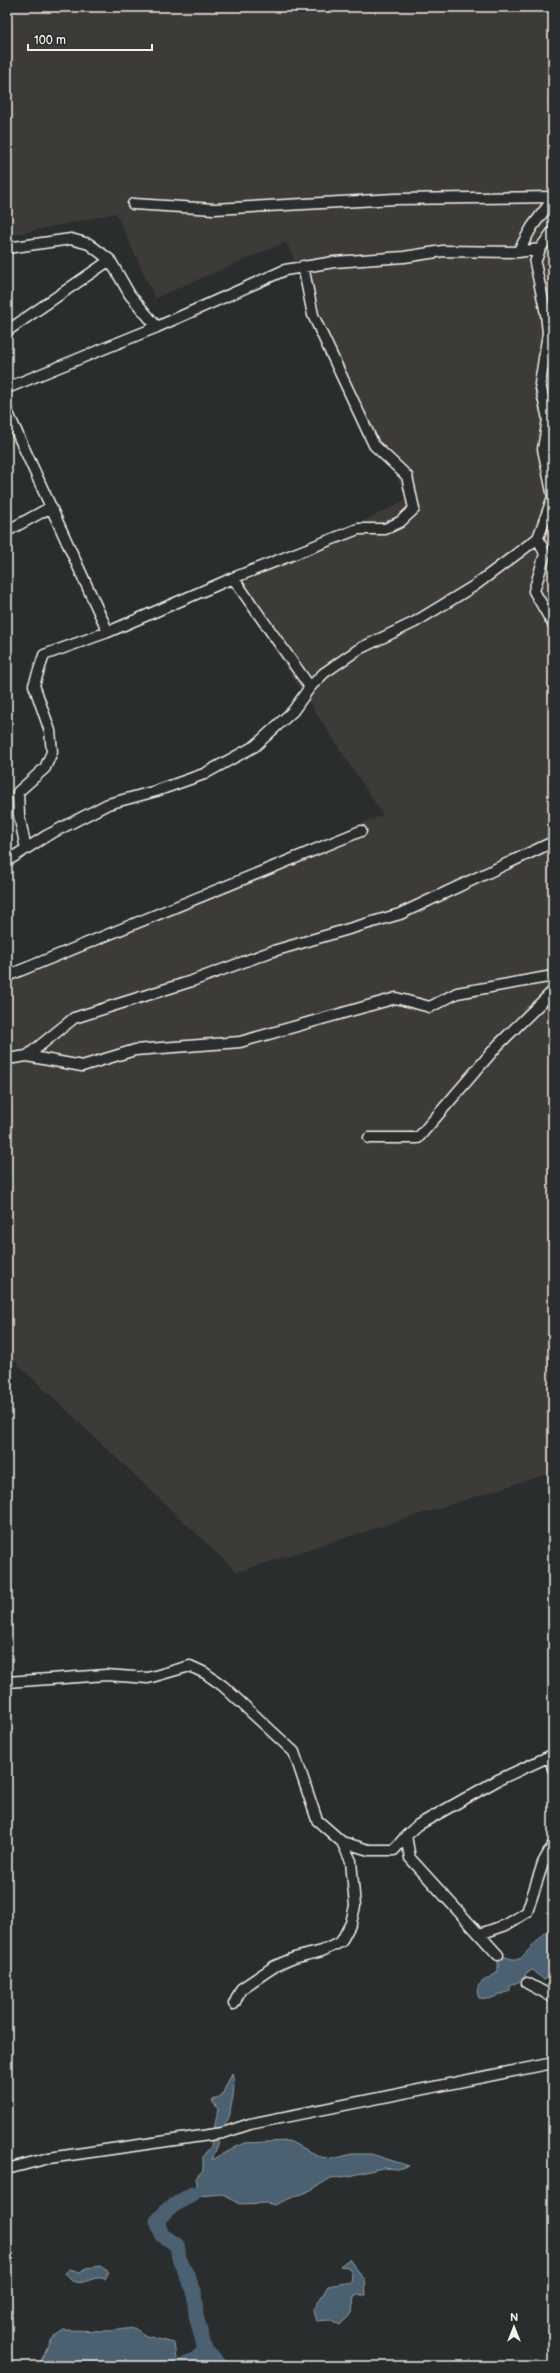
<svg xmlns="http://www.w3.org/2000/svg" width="560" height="2373" font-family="'Balsamiq Sans',sans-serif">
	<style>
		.built { fill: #3e3b39 }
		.water { fill: #4c616f; stroke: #8f9b9f }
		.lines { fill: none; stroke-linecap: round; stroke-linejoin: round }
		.river { stroke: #4c616f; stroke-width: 15 }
		.minor-casing { stroke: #f4f1e8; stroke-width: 13 }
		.minor { stroke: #2a2d2e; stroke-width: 10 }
	</style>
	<rect width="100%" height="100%" fill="#2a2d2e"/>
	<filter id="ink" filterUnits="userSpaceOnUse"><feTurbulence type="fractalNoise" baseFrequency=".025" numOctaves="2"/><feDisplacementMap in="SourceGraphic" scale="8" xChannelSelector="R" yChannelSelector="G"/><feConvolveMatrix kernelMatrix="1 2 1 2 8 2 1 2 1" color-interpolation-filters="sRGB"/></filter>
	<g filter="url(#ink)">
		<!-- built -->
		<path class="built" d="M7,7H553V1472L237,1572L7,1354V1189L14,1180L7,1174V971L383,815L234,588L407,499L286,242L155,298L116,213L7,236Z"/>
		<!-- water -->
		<path class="water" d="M547,1931H553V1975L544,1980L533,1970L526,1973L524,1979L510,1986V1991L489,1999L479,1998C472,1982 488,1980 498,1972V1960L502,1956L512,1959H520Z
			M232,2073C240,2096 220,2138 212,2160L244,2143L289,2141L321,2157L332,2159L352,2154H371L409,2166L397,2169L382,2168L350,2176L331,2178L311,2190L274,2205L267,2203L239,2204L222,2194L199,2196L196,2178L203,2170V2156L211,2146L218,2109L212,2101L222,2095Z
			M349,2259L365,2280L366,2295H358L354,2297L352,2313L340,2325L331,2320L316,2321L313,2311L328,2286L351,2282L352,2274L348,2267L340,2266Z
			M100,2266L109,2272L105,2279C91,2273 78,2294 65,2273L70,2269L80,2272L87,2268Z
			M134,2328L146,2336L174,2343L177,2366H39L51,2338L64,2330L110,2331Z"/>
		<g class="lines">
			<!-- river -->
			<path class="river" d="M205,2350L221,2366
				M180,2366L196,2359L205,2350L196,2315L194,2291L179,2258L177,2245L162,2235L157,2221L168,2209L194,2193"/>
			<!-- minor casing -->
			<g class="minor-casing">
				<path id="minor" d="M133,204L214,209L395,199L553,197
					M7,248L71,239L89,244L110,260L130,295L157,327
					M518,252L532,227L553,199
					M7,331L110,260
					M7,388L157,327L285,270L334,262L404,257L443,251L518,252L540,249
					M7,411L108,632
					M7,531L51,507
					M538,538L545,554L534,591L553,624
					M233,578L310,687
					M26,849L19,815L18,792L45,768L52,752L50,731L34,685L44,655L108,632L233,578L358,529H385L400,522L414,509L407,476L374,445L313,315L303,266
					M7,861L46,836L108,804L156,791L204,774L255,746L293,711L310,687L324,673L359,649L415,622L474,586L538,538L553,497L543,449L548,419L540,384L548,333L546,314L535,263L540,249L553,231
					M7,976L361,831
					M27,1056L74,1018L192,981L270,952L400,914L553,842
					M7,1059L27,1056L82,1066L135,1050L240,1042L396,998L430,1007L457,993L553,976
					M369,1138H418L498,1045L553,991
					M7,1682L106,1675L148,1678L190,1666L205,1673L223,1686L294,1752L317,1820L342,1842L369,1850H394L406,1836
					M550,1756L553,1769
					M480,1934L506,1925L527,1912L543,1863L553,1845
					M498,1955L410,1858L406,1836L418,1825L498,1780L550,1756L553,1753
					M527,1983L553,1997
					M234,2004L241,1989L275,1966L294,1958L322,1951L341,1942L351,1923L355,1906L351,1861L342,1842
					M7,2169L49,2158L223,2133L250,2124L553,2063"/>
			</g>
			<!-- minor -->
			<use href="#minor" class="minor"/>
		</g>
	</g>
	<!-- margin -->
	<rect width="560" height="2373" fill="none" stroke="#2a2d2e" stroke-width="24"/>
	<rect x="12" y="12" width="536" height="2349" fill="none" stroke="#f4f1e8" stroke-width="1.5" filter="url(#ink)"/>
	<!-- north arrow -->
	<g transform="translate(514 2327)" stroke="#2a2d2e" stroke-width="3" paint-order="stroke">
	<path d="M0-3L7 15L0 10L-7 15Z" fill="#f4f1e8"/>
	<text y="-6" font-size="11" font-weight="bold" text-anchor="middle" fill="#f4f1e8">N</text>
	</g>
	<!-- scale -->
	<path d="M28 44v6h124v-6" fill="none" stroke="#f4f1e8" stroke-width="2"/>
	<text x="34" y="44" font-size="12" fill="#f4f1e8" stroke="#2a2d2e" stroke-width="3" paint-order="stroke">100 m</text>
</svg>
